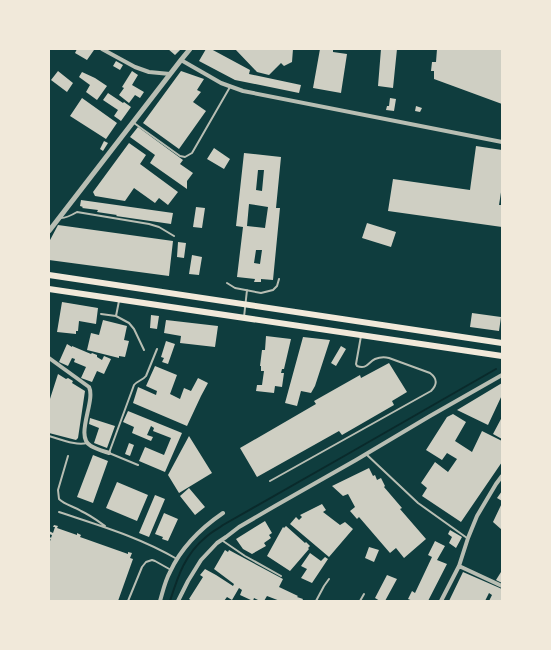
<svg xmlns="http://www.w3.org/2000/svg" width="551" height="650" font-family="Arial,sans-serif">
	<style>
		.lines { fill: none; stroke-linecap: round; stroke-linejoin: round }
		.stream { stroke: #0a2a2b; stroke-width: 2 }
		.building { fill: #cfcfc3; fill-rule: evenodd }
		.service { stroke: #b8beb3; stroke-width: 2 }
		.minor { stroke: #b8beb3; stroke-width: 4 }
		.tertiary { stroke: #b8beb3; stroke-width: 5 }
		.primary { stroke: #f1e9da; stroke-width: 6 }
	</style>
	<rect width="100%" height="100%" fill="#0f3d3e"/>
	<g class="lines">
		<!-- stream -->
		<path class="stream" d="M170,601C178,576 185,554 206,537C211,532 218,529 223,525L346,455L496,369"/>
	</g>
	<!-- building -->
	<path class="building" d="M77,49H92L94,50L87,60L75,53Z
		M168,49H181L175,55Z
		M206,49H211L250,70L249,74L301,85L299,93L235,80L199,61Z
		M235,49H293L292,62L284,66L281,63L269,75L257,72Z
		M320,49H333V52L347,54L341,93L313,88Z
		M381,49H397L393,88L378,86Z
		M437,49H502V104L434,79V71H431L432,62H436Z
		M116,61L123,65L120,70L113,66Z
		M58,71L73,83L67,92L51,80Z
		M132,71L138,75L132,85L144,92L140,98L135,95L129,103L119,95L124,88L122,87Z
		M181,71L204,79L197,90L201,92L193,102L206,111L179,149L143,123Z
		M82,72L95,78L107,86L97,100L86,92L90,85L79,77Z
		M108,93L123,103L124,102L131,107L121,121L114,116L118,110L103,100Z
		M82,98L117,123L106,139L70,116Z
		M390,98L396,99L394,111L386,110L387,106H389Z
		M416,106L422,108L420,112L415,111Z
		M138,127L183,160L180,164L193,173L187,181V189L150,163L155,155L130,137Z
		M104,141L108,143L103,151L100,149Z
		M129,143L146,155L140,164L178,192L168,205L159,198L155,203L134,188L125,201L95,196L93,192Z
		M476,146L502,150V186L499,205H502V227L388,211L393,179L470,190Z
		M214,148L230,159L224,169L207,159Z
		M244,153L281,157L276,208H280L273,280L261,279V282H254L255,279L237,277L243,227L236,226ZM258,170H264L262,191L256,190ZM249,204L268,207L265,228L247,226ZM256,250H262L260,264L254,263Z
		M81,200L173,213L171,224L116,216L117,215L97,212L98,210L82,208L83,207L80,206Z
		M196,207L205,208L202,228L193,227Z
		M367,223L396,232L391,247L362,238Z
		M58,225L173,241L169,276L49,260V242Z
		M178,242L186,243L184,258L177,257Z
		M192,255L202,257L199,275L189,274Z
		M62,302L98,308L96,324L79,321L78,331H76V334L57,332Z
		M472,313L501,317L499,331L470,327Z
		M151,315L159,316L157,329L150,328Z
		M103,320L127,326L124,340L129,341L125,357L119,356V358L87,350L91,333L99,335Z
		M166,320L218,326L215,347L180,343L181,336L164,333Z
		M266,336L291,339L284,369H282L281,373H284L282,387L275,386L274,393L256,391L257,385H262L264,371H261V366H260L262,350H265Z
		M303,337L330,340L315,386L311,393L301,391L297,406L285,403Z
		M166,341L175,344L168,364L162,362L164,358L161,357Z
		M67,344L72,347V346L91,354L92,353L97,355V357L102,360L104,356L111,359L104,374L97,371L92,382L81,378L86,367L74,362L75,359L72,358L68,366L59,362Z
		M341,346L346,349L336,366L331,363Z
		M389,363L407,392L392,401L394,405L342,435L339,431L257,477L240,448L316,404L314,401L360,375L361,378Z
		M155,366L177,375L170,394L180,399L184,388L191,391L198,378L208,383L201,396L187,426L133,403L138,387L156,395L157,391L146,386Z
		M58,374L66,379L68,378L73,381L72,383L85,391L78,438L76,440L49,433V402Z
		M502,383V395L488,425L457,410Z
		M128,411L182,433L165,472L139,461L145,447L164,455L171,438L153,431L154,428L151,426L147,435L153,437L151,441L132,433L134,427L123,422Z
		M453,414L466,422L455,441L472,452L482,431L502,441V462L461,522L422,496L427,488L421,483L435,462L448,472L457,459L447,453L442,460L426,450L447,417Z
		M502,417V439L493,434Z
		M90,418L115,426L107,448L94,443L99,428L89,424Z
		M189,436L212,473L179,493L168,475Z
		M129,443L134,445L130,456L125,454Z
		M93,455L108,461L93,503L77,497Z
		M369,468L373,476L375,475L377,480L381,478L385,486L384,487L402,508L400,509L426,539L404,558L396,548L390,553L359,517L357,519L350,511L355,507L348,494L343,496L332,486Z
		M117,482L148,495L137,521L106,508Z
		M189,488L205,507L195,515L180,496Z
		M502,491V501L497,498Z
		M155,495L165,499L149,537L139,533Z
		M502,503V530L493,522Z
		M322,504L326,510L323,512L340,525L345,522L353,529L329,557L290,524L296,517L299,520L302,517L300,515Z
		M164,513L178,519L168,541L162,539L163,537L155,534Z
		M265,521L272,533L269,535L271,538L264,543L266,546L252,554L243,549L236,539Z
		M54,525L58,526L57,528L77,535V533L81,535L80,537L128,554V552L132,553L130,558L133,559L118,601H49V543L51,539L49,540V536L51,538L52,535L49,534V531L53,533L55,527H53Z
		M286,526L305,543L306,542L310,546L308,548L309,549L290,571L267,556L283,527L284,528Z
		M450,530L462,537L456,548L449,543L452,537L448,534Z
		M435,541L445,546L437,560L447,564L428,601H413L408,599L412,591L415,593L432,557L428,555Z
		M369,547L379,550L374,562L365,558Z
		M225,550L228,552L229,550L283,579L279,587L298,596L297,597L303,599L302,601H280L267,596L264,601H260L254,598L253,601L240,595L242,590L239,588L232,600L227,597L224,601H192L189,599L203,577L200,575L205,569L216,575L233,586L234,584L214,569Z
		M310,553L321,561L325,557L328,559L312,583L301,578L307,569L301,566Z
		M463,572L502,589V601H489L492,595L489,593L485,601H465L463,600L462,601H449Z
		M501,572H502V583L496,580Z
		M387,575L397,579L385,601H380L375,598Z"/>
	<g class="lines">
		<!-- service -->
		<path class="service" d="M134,123L180,156L185,157L192,153L230,87
			M61,218C67,218 72,215 77,212L149,224L159,227L174,236
			M227,283L235,288L261,293L273,290L277,286L279,279
			M119,301L116,316L129,323L134,329L144,350
			M101,314L116,316
			M244,317L247,290
			M49,436C60,439 76,446 87,443
			M366,454L418,503L467,538
			M68,456L58,490L59,499C65,505 73,506 81,511C90,515 98,521 105,526
			M138,465L109,453L134,385C137,381 143,380 146,376L157,349
			M270,481L431,391C437,385 438,379 430,373L389,358C385,357 380,357 375,359C368,362 367,370 357,366L356,364L361,336
			M59,512C101,526 139,537 177,559
			M223,541L245,556L281,576
			M128,601L142,567L146,562L152,560L155,561L171,570
			M316,601L324,586L329,579
			M360,601L364,594"/>
		<!-- minor -->
		<path class="minor" d="M102,49L135,67L149,72L170,74
			M181,60L221,83L243,91L502,142
			M49,358L89,387C96,401 74,437 91,446C96,449 103,451 109,453
			M459,566L502,586
			M160,601C163,591 165,581 170,572C181,548 201,528 223,513
			M178,601L188,581L201,560L217,543L226,537L239,527L275,506L356,460L430,416L502,375
			M441,601L459,566L468,538L477,516L496,484L502,476"/>
		<!-- tertiary -->
		<path class="tertiary" d="M49,231L181,60L190,49"/>
		<!-- primary -->
		<path class="primary" d="M49,275L502,343
			M49,289L502,356"/>
	</g>
	<!-- border -->
	<rect width="551" height="650" fill="none" stroke="#f1e9da" stroke-width="100"/>
</svg>
